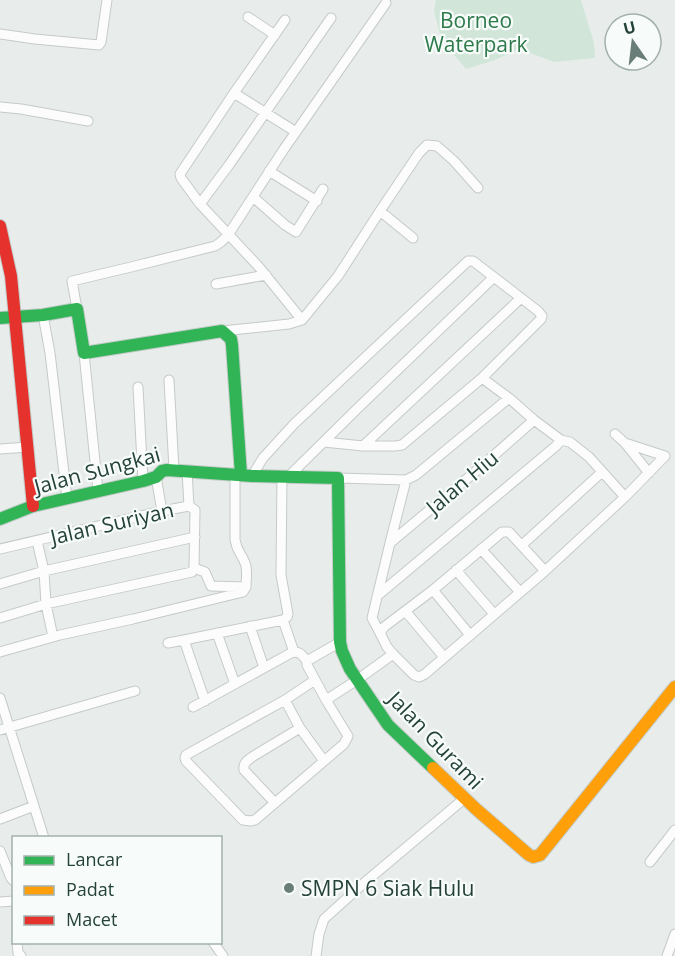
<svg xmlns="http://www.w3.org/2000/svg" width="675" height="956" font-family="'Open Sans',sans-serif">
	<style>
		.green { fill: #d1e6d8 }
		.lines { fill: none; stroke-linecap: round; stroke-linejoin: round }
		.street-casing { stroke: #c5cac8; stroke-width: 11 }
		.fast-casing { stroke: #c3cbc8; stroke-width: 14 }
		.slow-casing { stroke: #c3cbc8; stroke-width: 14 }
		.jam-casing { stroke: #c3cbc8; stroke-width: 14 }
		.street { stroke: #fcfcfc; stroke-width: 9 }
		.fast { stroke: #30b455; stroke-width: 12 }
		.slow { stroke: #ff9f0a; stroke-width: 12 }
		.jam { stroke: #e5322d; stroke-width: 12 }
		.poi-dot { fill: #697e78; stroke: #f7fbf9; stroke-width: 2 }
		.labels { text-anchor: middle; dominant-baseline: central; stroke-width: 4.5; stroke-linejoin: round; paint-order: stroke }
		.park-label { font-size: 21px; fill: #2d7a4b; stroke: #f7fbf9 }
		.street-label { font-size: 21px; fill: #24423a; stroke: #f7fbf9 }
		.poi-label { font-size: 21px; fill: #24423a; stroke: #f7fbf9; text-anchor: start }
	</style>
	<rect width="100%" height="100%" fill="#e8edeb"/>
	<!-- green -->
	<path class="green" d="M436,0H581L594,43L595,58L554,62L520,49L492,61L466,69L442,41L434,11Z"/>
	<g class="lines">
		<!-- street casing -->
		<g class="street-casing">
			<path id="street" d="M248,17L275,35
				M0,34L35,39L99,45L101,42L107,0
				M234,93L296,132
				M0,107L21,109L88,121
				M269,171L317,201
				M253,197L285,225L296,232L323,189
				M200,204L229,165L331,18
				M380,211L419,153L427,145L437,146L454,161L478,188
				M216,284L266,275
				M77,309L72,281L131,267L215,246L221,242L228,235L284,149L386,3
				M43,315L50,353L67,499
				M302,320L338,276L380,211L413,238
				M222,331L289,324L302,320L259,267L200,204L181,178L180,174L234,93L285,20
				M84,353L98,491
				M169,380L174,469
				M138,387L143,481
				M615,434L625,443L665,456L625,497
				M324,442L363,446L521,298
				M625,443L649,473
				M0,449L28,447
				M187,471L189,506
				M235,475V540C237,552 242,554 245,563C248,570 246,579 246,587
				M252,476L263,458L294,424L468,261H473L538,311L542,316L541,319L482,378L402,445L395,446H363
				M289,476L359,407L494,277
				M156,477L162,511
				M338,478L406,480L416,475L509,398
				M37,541L44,571L46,604L53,637
				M390,543L475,472L534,420
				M522,545L602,472
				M0,549L162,511L189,506L195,510L194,568L192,572L46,604L0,618
				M481,549L520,592
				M194,568L205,572L211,586L246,587
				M456,570L494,614
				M0,584L44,571L195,537
				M433,590L470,635
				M377,596L556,446L561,440L534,420L509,398L482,378
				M406,612L444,657
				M283,620L294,652
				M250,626L264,668
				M217,633L235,684
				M380,633L372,618L390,543L406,480
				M184,640L283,620L287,617L288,614L281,575L282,476
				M340,642L307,661V665L326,700L357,680L393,654L387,647L380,633L384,627L433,590L502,532H509L545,571
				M168,643L184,640L205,701
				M0,652L60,635L133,619L243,592L246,587
				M393,654L414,675L419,677L425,674L545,571L625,497L589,457L570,442L561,440
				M315,680L285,700L186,755L185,758L186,761L243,820L250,821L255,820L344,744L348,736L326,700
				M0,698L34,806
				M285,700L300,728L324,761
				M193,707L291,653C299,650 302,655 307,661
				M0,730L135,691
				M275,803L244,770C243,763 247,761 252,757L300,728
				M0,819L34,806L44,838
				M0,851L11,878L14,881
				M650,862L675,830
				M0,902L14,901
				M17,942L18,953L21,956
				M213,942L223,956
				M316,956L319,934L324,919L364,883L465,798
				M667,956L675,934"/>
		</g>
		<!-- fast casing -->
		<g class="fast-casing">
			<path id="fast" d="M0,318L43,315L77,309L84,353L222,331L231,339L232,345L241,475
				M0,519L33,506L143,481L156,477L162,471L167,470L252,476L338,478L340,642L342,651L350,669L388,725L433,768"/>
		</g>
		<!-- slow casing -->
		<g class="slow-casing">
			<path id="slow" d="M433,768L476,809L529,855L533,857L540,855L675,687"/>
		</g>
		<!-- jam casing -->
		<g class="jam-casing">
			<path id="jam" d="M0,226L11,276L33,506"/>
		</g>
		<!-- street -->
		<use href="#street" class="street"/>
		<!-- fast -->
		<use href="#fast" class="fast"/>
		<!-- slow -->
		<use href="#slow" class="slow"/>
		<!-- jam -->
		<use href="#jam" class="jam"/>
	</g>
	<!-- markers -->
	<circle class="poi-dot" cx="289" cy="888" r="6"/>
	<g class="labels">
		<!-- park labels -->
		<g class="park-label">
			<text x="476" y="20">Borneo<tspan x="476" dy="24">Waterpark</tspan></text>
		</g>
		<!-- street labels -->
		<g class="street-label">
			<text transform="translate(97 470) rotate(-15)">Jalan Sungkai</text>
			<text transform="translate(462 482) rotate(-40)">Jalan Hiu</text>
			<text transform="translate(112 523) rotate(-13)">Jalan Suriyan</text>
			<text transform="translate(436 740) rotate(46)">Jalan Gurami</text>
		</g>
		<!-- poi labels -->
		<g class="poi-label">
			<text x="301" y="888">SMPN 6 Siak Hulu</text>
		</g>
	</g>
	<!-- legend -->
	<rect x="12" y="836" width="210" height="108" fill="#f7fbf9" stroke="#a3b1ad" stroke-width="1.5"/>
	<rect x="24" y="856" width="30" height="9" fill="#30b455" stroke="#a3b1ad" stroke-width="1.5"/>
	<text x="66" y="866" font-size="18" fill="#24423a">Lancar</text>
	<rect x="24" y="886" width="30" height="9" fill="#ff9f0a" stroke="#a3b1ad" stroke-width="1.5"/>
	<text x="66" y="896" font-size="18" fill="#24423a">Padat</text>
	<rect x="24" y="916" width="30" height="9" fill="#e5322d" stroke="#a3b1ad" stroke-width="1.5"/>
	<text x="66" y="926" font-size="18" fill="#24423a">Macet</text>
	<!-- north arrow -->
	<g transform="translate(633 42) rotate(346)"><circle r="28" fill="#f7fbf9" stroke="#a3b1ad" stroke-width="1.5"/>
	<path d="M0-4.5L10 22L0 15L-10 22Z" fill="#697e78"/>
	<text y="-9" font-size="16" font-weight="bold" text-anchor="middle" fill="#24423a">U</text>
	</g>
</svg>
